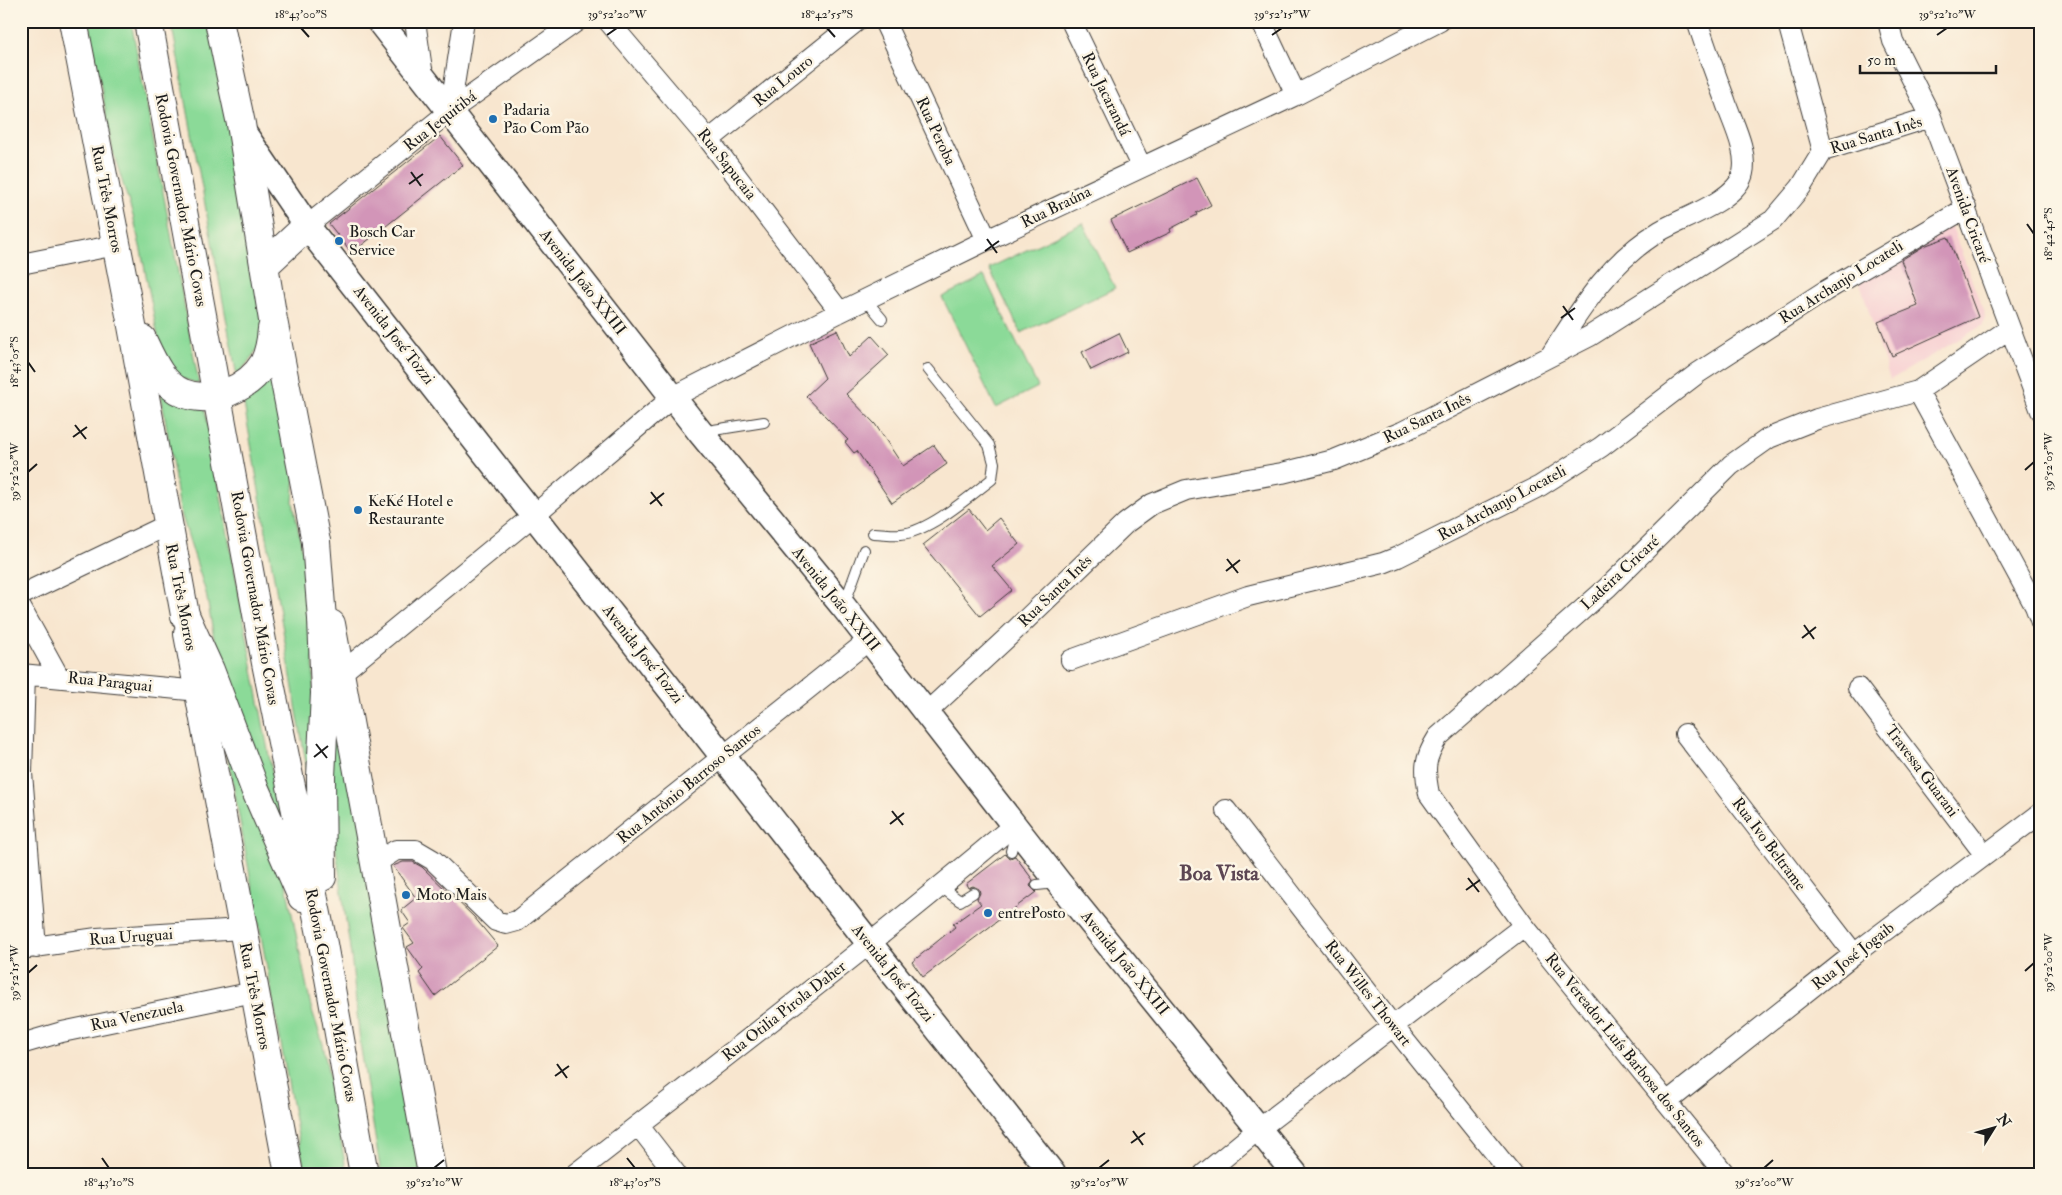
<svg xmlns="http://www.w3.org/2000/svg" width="2062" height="1195" font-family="'IM FELL Double Pica',serif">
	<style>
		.built { fill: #f7cfd2 }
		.grass { fill: #8bda98; stroke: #547b5a }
		.building { fill: #d295b8 }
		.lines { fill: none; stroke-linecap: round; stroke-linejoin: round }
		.service-casing { stroke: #3d3a37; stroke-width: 12 }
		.minor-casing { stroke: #3d3a37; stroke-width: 22 }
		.tertiary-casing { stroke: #3d3a37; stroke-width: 28 }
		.secondary-casing { stroke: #3d3a37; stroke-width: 30 }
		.primary-casing { stroke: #3d3a37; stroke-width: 30 }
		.trunk-casing { stroke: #3d3a37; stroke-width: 30 }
		.service { stroke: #fff; stroke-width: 10 }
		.minor { stroke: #fff; stroke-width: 20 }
		.tertiary { stroke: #fff; stroke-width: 25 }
		.secondary { stroke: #fff; stroke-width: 28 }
		.primary { stroke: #fff; stroke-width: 28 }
		.trunk { stroke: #fff; stroke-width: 28 }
		.ticks { fill: none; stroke: #1c1c1c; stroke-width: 2 }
		.poi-dot { fill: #1f6fb2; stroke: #fcf5e5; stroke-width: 2 }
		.labels { text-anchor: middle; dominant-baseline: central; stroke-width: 5; stroke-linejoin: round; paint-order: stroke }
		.street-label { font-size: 16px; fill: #1c1c1c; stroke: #fcf5e5 }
		.poi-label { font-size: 16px; fill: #1c1c1c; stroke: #fcf5e5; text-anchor: start }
		.district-label { font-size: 21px; font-weight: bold; fill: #5c4653; stroke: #fcf5e5 }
		.neatline { fill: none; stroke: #1c1c1c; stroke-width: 2 }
		.ticks-label { font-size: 12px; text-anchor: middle; fill: #1c1c1c }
	</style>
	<rect width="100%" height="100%" fill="#fcf5e5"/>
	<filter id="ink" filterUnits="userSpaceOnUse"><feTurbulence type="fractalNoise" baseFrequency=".02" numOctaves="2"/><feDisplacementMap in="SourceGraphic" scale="10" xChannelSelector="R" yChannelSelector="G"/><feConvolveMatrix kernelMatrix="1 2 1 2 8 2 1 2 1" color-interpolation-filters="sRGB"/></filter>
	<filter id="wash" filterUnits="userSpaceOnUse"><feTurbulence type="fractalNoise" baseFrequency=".0096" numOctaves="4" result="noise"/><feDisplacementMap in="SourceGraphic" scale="20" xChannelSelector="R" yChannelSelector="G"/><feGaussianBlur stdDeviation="1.12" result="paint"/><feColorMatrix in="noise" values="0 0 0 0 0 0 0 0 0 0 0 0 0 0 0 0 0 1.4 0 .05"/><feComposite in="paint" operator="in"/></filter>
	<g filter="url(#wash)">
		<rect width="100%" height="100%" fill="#f8e6cf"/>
		<!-- built -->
		<path class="built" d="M1950,222L1985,316L1983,325L1890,380L1859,279Z"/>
		<!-- grass -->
		<path class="grass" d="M89,21H131L199,384L178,377L161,352L142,255L133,216L113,152Z
			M171,21H213L267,336L237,377Z
			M1083,223L1115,288L1021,333L989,268Z
			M984,276L1038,387L996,408L942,297Z
			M278,367L295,475L293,502L313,606L314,810L243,398C258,389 268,382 278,367Z
			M160,387L204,405L285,842L218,661L206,593L180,510Z
			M334,671L426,1174H381L360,1043L352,963L329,800Z
			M221,719L284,875L311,1007L323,1044L347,1174H305Z"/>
		<g id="blocks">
			<!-- building -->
			<path class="building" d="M440,136L463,165L352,253L329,224Z
				M1197,178L1211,205L1196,213L1197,215L1170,229L1171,232L1127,253L1111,220Z
				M1948,237L1978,317L1892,356L1878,322L1918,306L1901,260L1924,246Z
				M837,330L849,357L872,336L889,355L846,394L875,424L903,466L934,445L947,464L892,503L857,451L854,453L845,442L848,440L806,396L825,378L809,343Z
				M1119,333L1128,352L1091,370L1082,352Z
				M969,509L985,530L999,518L1019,544L992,566L1012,590L980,616L923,545Z
				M1005,854L1010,858L1015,856L1033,880L1030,886L1036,892L923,977L912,962L955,927L953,924L981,904L977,899L980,893L979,889L973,886L968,888L966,884Z
				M403,862H413L422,867L474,917L498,946L435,996L419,973L423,969L407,947L414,943L403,928L410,923L401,910L416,898L393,866Z"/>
		</g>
	</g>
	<g filter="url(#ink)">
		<use href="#blocks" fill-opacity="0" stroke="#3d3a37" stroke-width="1"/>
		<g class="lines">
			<!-- service casing -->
			<g class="service-casing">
				<path id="service" d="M866,300L882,319
					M701,432L764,422
					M873,533C883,533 892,535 901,534C929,532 970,496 992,479L994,463L989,445L928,369
					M844,605L864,550
					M1011,851L1016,832
					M1037,885L1056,883
					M941,887L960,901L973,893"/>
			</g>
			<!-- minor casing -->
			<g class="minor-casing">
				<path id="minor" d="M415,21L423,76
					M608,21L709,140L840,312
					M884,21L987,240
					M1071,21L1141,166
					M1261,21L1296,95
					M1888,21L1893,41L1931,117L2041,411
					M1788,23L1823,151
					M450,111L464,21
					M709,140L857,21
					M307,226L450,111L577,21
					M21,264L116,245
					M1551,355C1582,307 1610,261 1660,231C1682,218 1738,200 1743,173C1748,150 1732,122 1725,100C1715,74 1706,48 1697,21
					M1918,391L2035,606L2041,622
					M21,595L167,525
					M21,608L59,677
					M1071,660L1248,596L1383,563L1398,557L1540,486L1601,447L1698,373L1825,291L1966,208
					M21,674L199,691
					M25,674L22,773L36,948
					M340,674L534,515L673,397L840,312L987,240L1296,95L1440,21
					M1858,688L1985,855
					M926,713L1010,635L1126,523L1152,504L1186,490L1282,473L1334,460L1402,432L1590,336L1773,220L1801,187L1823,151L1931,117
					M1685,734L1854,954
					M1226,810L1393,1026L1512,1174
					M374,864L396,850H416L433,860L496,921L506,924L517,921L869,640
					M21,949L97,938L242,929
					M21,1044L62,1032L254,992
					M1667,1102L1854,954L2041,813
					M638,1125L676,1174
					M575,1174C722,1059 871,946 1014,825
					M1204,1174L1260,1128L1524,926
					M1725,1174L1524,926L1429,794C1424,769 1424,759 1438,737L1608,587L1731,465L1769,438L1817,419L1918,391L2009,329"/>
			</g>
			<!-- tertiary casing -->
			<g class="tertiary-casing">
				<path id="tertiary" d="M379,21L700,432L843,606L1059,883L1295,1174
					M241,129L307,226L870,944L1053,1174"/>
			</g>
			<!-- secondary casing -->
			<g class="secondary-casing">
				<path id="secondary" d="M331,624L432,1174
					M188,634L289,1174"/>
			</g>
			<!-- primary casing -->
			<g class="primary-casing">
				<path id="primary" d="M73,21L130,315L185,615
					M219,21L241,124L273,320L316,542
					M265,265L307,226
					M142,339C151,358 162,385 183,393C212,405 249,388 264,363C269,353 271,341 272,329"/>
			</g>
			<!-- trunk casing -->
			<g class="trunk-casing">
				<path id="trunk" d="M148,21L266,663L323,944L364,1174
					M316,542L322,619L325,693L321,777L322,877
					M185,615L210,670L255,789L302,897"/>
			</g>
			<!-- service -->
			<use href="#service" class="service"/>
			<!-- minor -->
			<use href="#minor" class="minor"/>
			<!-- tertiary -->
			<use href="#tertiary" class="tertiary"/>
			<!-- secondary -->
			<use href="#secondary" class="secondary"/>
			<!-- primary -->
			<use href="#primary" class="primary"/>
			<!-- trunk -->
			<use href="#trunk" class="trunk"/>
		</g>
	</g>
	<!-- ticks -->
	<path class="ticks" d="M301,28L309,37M827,28L835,37M607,35L617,28M1272,35L1282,28M1937,35L1947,28M411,172L421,186M409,184L423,174M2027,224L2034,234M987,239L997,253M985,251L999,241M1563,306L1573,320M1561,318L1575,308M28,362L35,372M75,425L86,439M73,437L87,427M2025,470L2034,462M28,472L37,464M651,492L662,506M650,504L664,493M1227,559L1238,573M1226,571L1240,560M1804,625L1814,639M1802,638L1816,627M316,744L327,758M314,757L328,746M892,811L903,825M890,824L904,813M1468,878L1479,892M1466,890L1480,880M2025,971L2034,963M28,973L37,965M557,1064L567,1078M555,1076L569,1066M1133,1131L1143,1145M1131,1143L1145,1133M102,1158L109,1168M627,1158L635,1168M434,1168L444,1160M1099,1168L1109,1160M1764,1168L1773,1160"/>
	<!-- markers -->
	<g class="poi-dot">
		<circle cx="493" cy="119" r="5"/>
		<circle cx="339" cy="241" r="5"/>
		<circle cx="358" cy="510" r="5"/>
		<circle cx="406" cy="895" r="5"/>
		<circle cx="988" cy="913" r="5"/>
	</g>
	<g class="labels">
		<!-- street labels -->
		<g class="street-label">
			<text transform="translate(783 81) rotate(-39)">Rua Louro</text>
			<text transform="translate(1106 94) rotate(64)">Rua Jacarandá</text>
			<text transform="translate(440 121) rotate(-38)">Rua Jequitibá</text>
			<text transform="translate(936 131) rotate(65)">Rua Peroba</text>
			<text transform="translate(1876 135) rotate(-17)">Rua Santa Inês</text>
			<text transform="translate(727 164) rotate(52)">Rua Sapucaia</text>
			<text transform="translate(107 199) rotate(79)">Rua Três Morros</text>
			<text transform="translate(181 200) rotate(79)">Rodovia Governador Mário Covas</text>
			<text transform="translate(1056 207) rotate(-26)">Rua Braúna</text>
			<text transform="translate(1968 215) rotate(70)">Avenida Cricaré</text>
			<text transform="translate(583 282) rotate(52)">Avenida João XXIII</text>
			<text transform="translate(1841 282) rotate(-32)">Rua Archanjo Locateli</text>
			<text transform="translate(394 335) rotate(52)">Avenida José Tozzi</text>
			<text transform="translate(1427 418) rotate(-26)">Rua Santa Inês</text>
			<text transform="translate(1502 503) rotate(-28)">Rua Archanjo Locateli</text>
			<text transform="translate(1620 573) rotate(-43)">Ladeira Cricaré</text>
			<text transform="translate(1055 591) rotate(-44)">Rua Santa Inês</text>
			<text transform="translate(181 597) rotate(79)">Rua Três Morros</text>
			<text transform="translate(255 598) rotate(80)">Rodovia Governador Mário Covas</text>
			<text transform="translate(836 599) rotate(51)">Avenida João XXIII</text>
			<text transform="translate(643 654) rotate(52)">Avenida José Tozzi</text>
			<text transform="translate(110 682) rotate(6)">Rua Paraguai</text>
			<text transform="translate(1922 771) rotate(53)">Travessa Guarani</text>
			<text transform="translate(689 784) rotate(-39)">Rua Antônio Barroso Santos</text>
			<text transform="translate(1769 844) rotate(53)">Rua Ivo Beltrame</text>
			<text transform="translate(131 937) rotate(-4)">Rua Uruguai</text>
			<text transform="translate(1853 956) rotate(-38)">Rua José Jogaib</text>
			<text transform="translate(1125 963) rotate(51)">Avenida João XXIII</text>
			<text transform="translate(893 973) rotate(51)">Avenida José Tozzi</text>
			<text transform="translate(1368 993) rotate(52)">Rua Willes Thowart</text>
			<text transform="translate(331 995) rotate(79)">Rodovia Governador Mário Covas</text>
			<text transform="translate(255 996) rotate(79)">Rua Três Morros</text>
			<text transform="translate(784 1011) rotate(-38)">Rua Otilia Pirola Daher</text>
			<text transform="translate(137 1016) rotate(-12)">Rua Venezuela</text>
			<text transform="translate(1625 1050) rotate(51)">Rua Vereador Luís Barbosa dos Santos</text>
		</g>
		<!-- poi labels -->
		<g class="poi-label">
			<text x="503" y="110">Padaria<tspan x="503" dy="18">Pão Com Pão</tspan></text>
			<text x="349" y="232">Bosch Car<tspan x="349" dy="18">Service</tspan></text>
			<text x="368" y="501">KeKé Hotel e<tspan x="368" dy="18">Restaurante</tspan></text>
			<text x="416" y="895">Moto Mais</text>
			<text x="998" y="913">entrePosto</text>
		</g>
		<!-- district labels -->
		<g class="district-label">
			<text x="1219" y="873">Boa Vista</text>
		</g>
	</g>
	<!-- margin -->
	<rect width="2062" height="1195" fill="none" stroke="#fcf5e5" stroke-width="55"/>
	<!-- north arrow -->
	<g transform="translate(1994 1128) rotate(53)" stroke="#fcf5e5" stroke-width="4" paint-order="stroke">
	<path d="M0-4L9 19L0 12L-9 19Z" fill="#1c1c1c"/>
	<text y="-8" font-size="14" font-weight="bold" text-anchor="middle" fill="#1c1c1c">N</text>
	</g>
	<!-- scale -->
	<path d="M1860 65v8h136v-8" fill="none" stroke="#1c1c1c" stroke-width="2.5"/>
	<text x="1867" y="65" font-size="15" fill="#1c1c1c" stroke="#fcf5e5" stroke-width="4" paint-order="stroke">50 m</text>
	<rect x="28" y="28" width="2006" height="1140" class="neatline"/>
	<g class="ticks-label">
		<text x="301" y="18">18°43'00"S</text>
		<text x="617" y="18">39°52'20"W</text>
		<text x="827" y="18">18°42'55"S</text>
		<text x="1282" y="18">39°52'15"W</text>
		<text x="1947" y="18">39°52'10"W</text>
		<text transform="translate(2048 234) rotate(-90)" y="4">18°42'45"S</text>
		<text transform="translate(14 362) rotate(-90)" y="4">18°43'05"S</text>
		<text transform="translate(2048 462) rotate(-90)" y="4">39°52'05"W</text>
		<text transform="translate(14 472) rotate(-90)" y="4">39°52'20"W</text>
		<text transform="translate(2048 963) rotate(-90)" y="4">39°52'00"W</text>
		<text transform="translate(14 973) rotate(-90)" y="4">39°52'15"W</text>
		<text x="109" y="1186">18°43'10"S</text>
		<text x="434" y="1186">39°52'10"W</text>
		<text x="635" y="1186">18°43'05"S</text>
		<text x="1099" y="1186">39°52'05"W</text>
		<text x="1764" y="1186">39°52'00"W</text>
	</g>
</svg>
